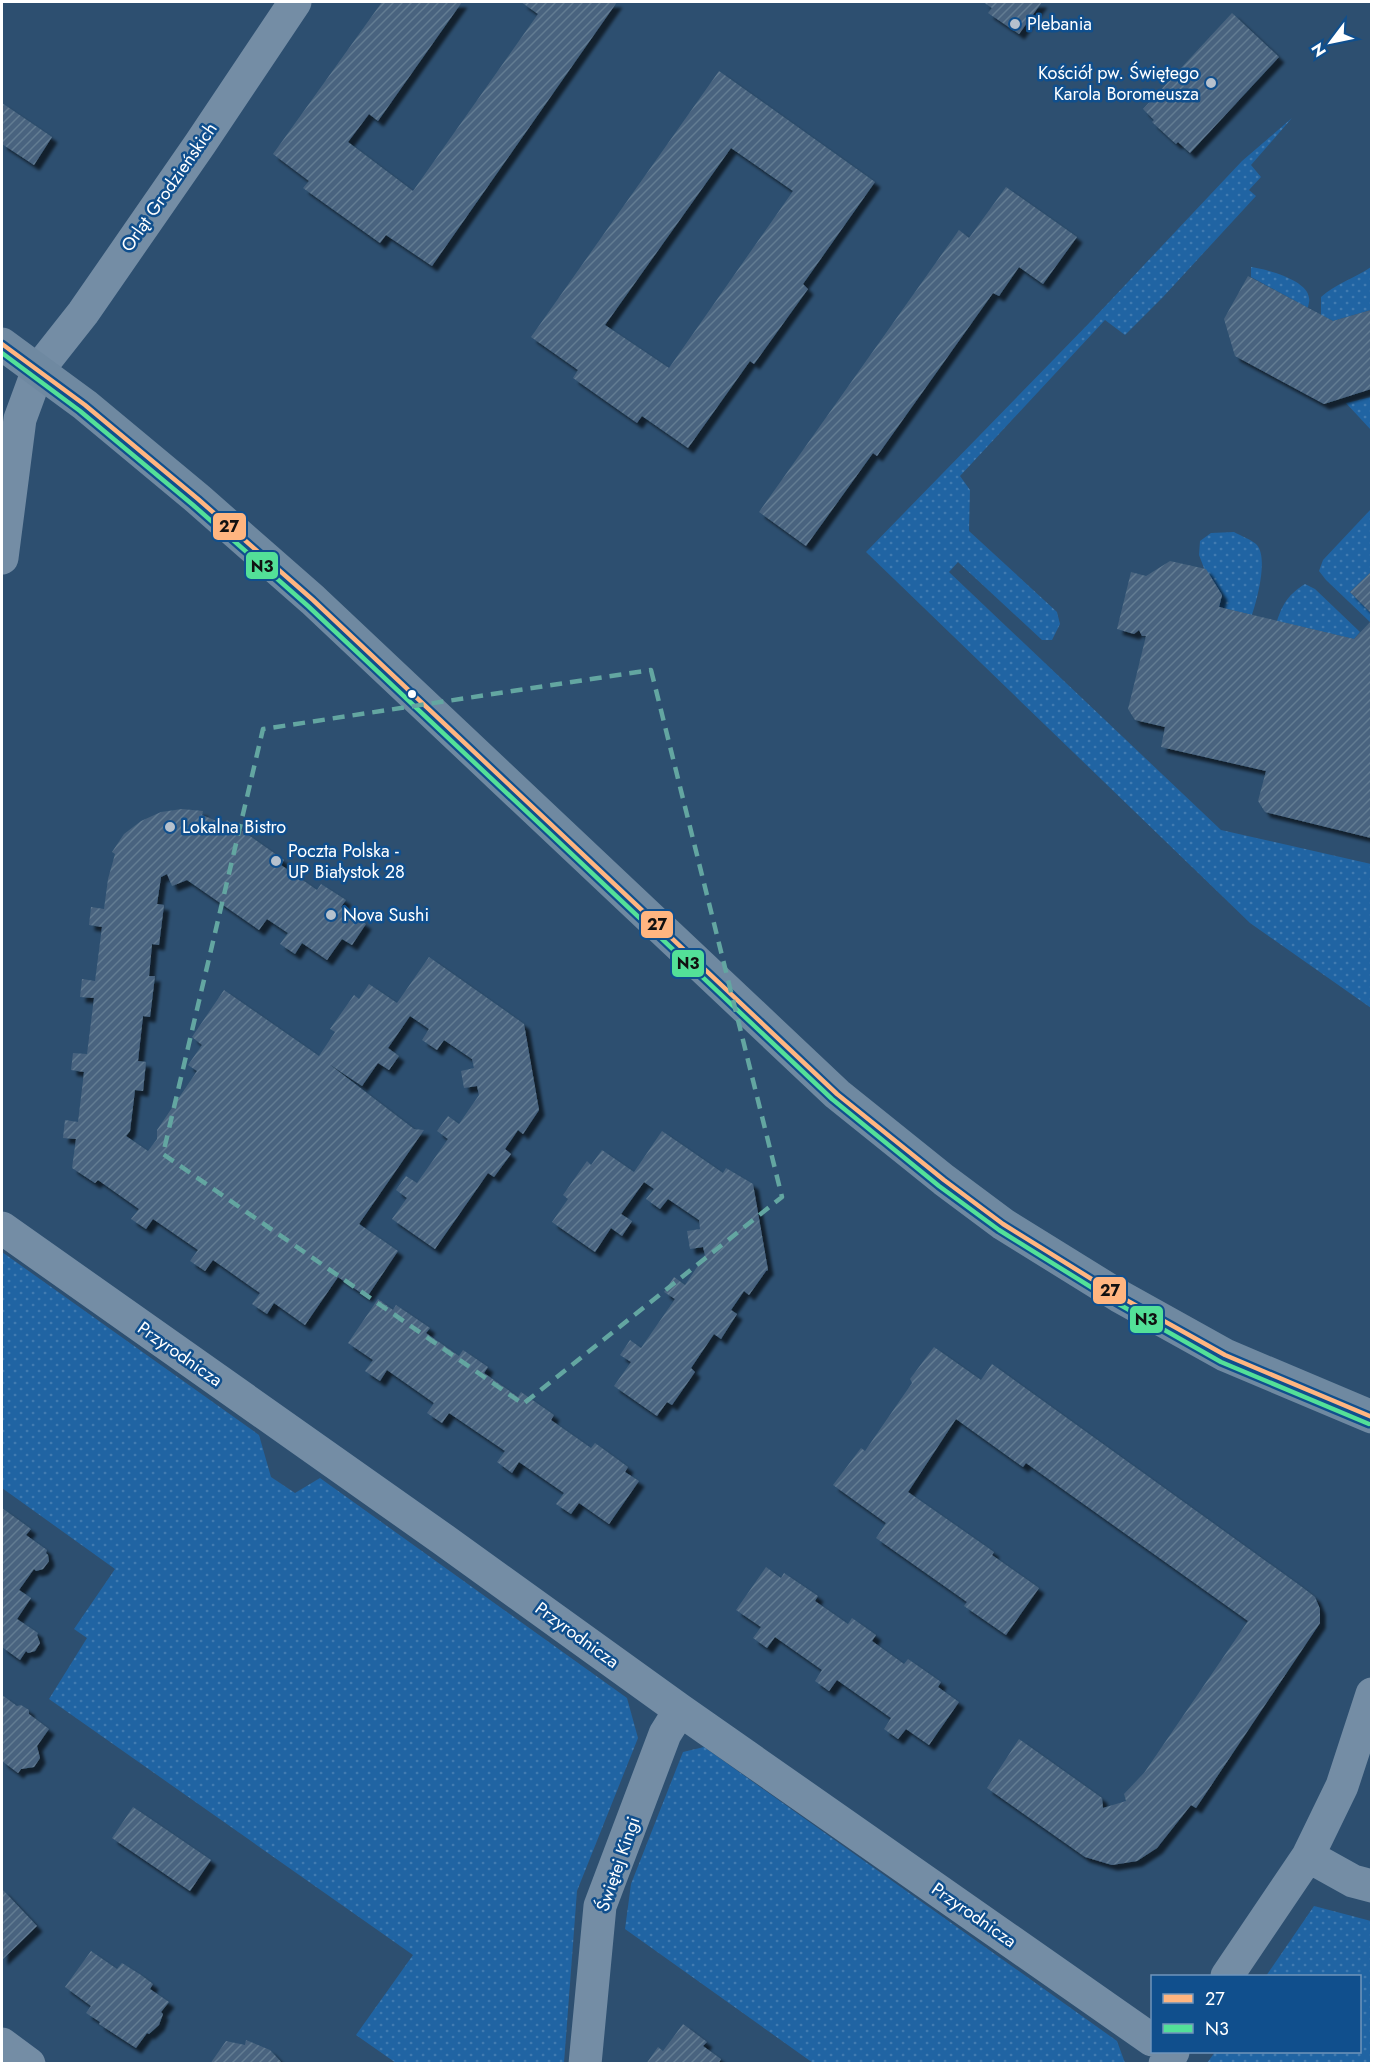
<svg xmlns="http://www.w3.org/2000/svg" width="1373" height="2065" font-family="Jost,sans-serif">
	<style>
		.grass { fill: url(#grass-dots) }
		.building { fill: url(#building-hatch); fill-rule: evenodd; filter: url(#shadow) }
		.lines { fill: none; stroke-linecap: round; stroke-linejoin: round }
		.street { stroke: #748da5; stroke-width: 33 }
		.secondary { stroke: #6f89a1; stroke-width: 33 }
		.bus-1-casing { stroke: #104f8d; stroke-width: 9 }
		.bus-2-casing { stroke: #104f8d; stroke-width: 9 }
		.bus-1 { stroke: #ffb580; stroke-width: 4.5 }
		.bus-2 { stroke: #53e098; stroke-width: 4.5 }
		.marked { fill: none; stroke: #63a6a1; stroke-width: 4.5; stroke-dasharray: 12 8; stroke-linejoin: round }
		.poi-dot { fill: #b6c1cd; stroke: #104f8d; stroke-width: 2 }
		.bus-dot { fill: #fff; stroke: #104f8d; stroke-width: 2 }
		.labels { text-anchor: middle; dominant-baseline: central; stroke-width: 5; stroke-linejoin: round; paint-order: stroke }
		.poi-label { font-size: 18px; fill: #fff; stroke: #104f8d; text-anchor: start }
		.street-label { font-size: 18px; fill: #fff; stroke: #104f8d }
		.line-badge { stroke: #104f8d; stroke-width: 2 }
		.pale-badge-label { font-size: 16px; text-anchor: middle; font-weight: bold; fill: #111 }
	</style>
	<defs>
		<pattern id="grass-dots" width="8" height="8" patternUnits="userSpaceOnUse" patternTransform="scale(1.5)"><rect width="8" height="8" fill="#2064a3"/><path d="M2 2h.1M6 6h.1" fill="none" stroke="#417bb1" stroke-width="1.8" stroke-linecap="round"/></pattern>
		<pattern id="building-hatch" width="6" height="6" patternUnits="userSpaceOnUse" patternTransform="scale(1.5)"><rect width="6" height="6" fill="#48647f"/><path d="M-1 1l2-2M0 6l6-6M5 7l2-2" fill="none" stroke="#637b92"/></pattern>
		<filter id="shadow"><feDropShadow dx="5.5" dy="5.5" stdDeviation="1.5" flood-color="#0009"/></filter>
	</defs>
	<rect width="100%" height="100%" fill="#2d4f70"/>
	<!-- grass -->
	<path class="grass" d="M1292,118L1251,165L1261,177L1249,190L1256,196L1163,297L1125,335L1105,320L960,476L970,490L969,531L1057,612L1060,624L1052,640H1042L958,562L949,572L1221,830L1371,864V1008L1250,923L866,552L1095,317L1242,161Z
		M1251,267C1266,269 1308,280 1309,298C1310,301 1308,305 1308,308L1251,277Z
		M1371,267V310L1333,321L1321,315V297C1335,284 1355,278 1371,267Z
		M1371,397H1372L1371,430L1346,403Z
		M1371,509V572L1350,592L1371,613L1370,622L1326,580L1319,571L1323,560Z
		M1234,532C1241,536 1250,539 1256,544C1269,556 1257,600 1252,615L1219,607L1199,555L1200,541L1211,533Z
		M1305,584L1315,589L1360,632L1354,639L1277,621C1283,603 1289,594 1305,584Z
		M2,1252L259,1435L271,1477L295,1493L320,1478L627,1698L638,1738L577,1891L564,2063H396L356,2035L413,1955L49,1699L87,1638L74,1629L115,1569L2,1488Z
		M704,1747L1117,2041L1125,2063H813L625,1929L631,1884L683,1752Z
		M1314,1906L1371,1921V2063H1207L1215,2052H1360V1976H1266Z"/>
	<!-- building -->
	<path class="building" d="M382,2H462L378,121L369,114L348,142L413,191L538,14L521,2H617L432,266L386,235L380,243L303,188L309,181L273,154Z
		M983,2H1042L1019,34L988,13L992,8Z
		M1232,13L1279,57L1190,153L1178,142L1176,144L1152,122L1154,120L1143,109Z
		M719,71L875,182L803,284L808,289L754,364L750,361L688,448L642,416L637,423L573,378L578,370L531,337ZM731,148L793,191L669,368L605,325Z
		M2,103L52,137L34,165L2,144Z
		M1006,187L1077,237L1043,284L1019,267L999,296L993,293L877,456L873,453L806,546L759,512L959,230L969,238Z
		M1248,276L1333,321L1371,310V389L1324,404L1235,356L1224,319Z
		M1170,561L1206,569L1222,595L1219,607L1354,639L1371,621V838L1265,812L1258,801L1266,771L1161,747L1165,727L1135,720L1128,709L1146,636H1142L1139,630L1134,634L1117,629L1131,572L1146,576Z
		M1371,572V613L1350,592Z
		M182,809L203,811L202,815L224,824L227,820L284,860L281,865L317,890L321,884L346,900L341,907L366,924L352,945L342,939L327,960L302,943L295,954L280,944L288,933L267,919L259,930L187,880L172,886L167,874L161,877L157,904L164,905L159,945L152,944L149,976H155L150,1017L143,1016L138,1061L146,1062L143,1091L135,1090L130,1131L126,1136L148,1151L157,1139V1130L197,1071L188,1065L202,1045L192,1037L224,990L319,1056L335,1032L330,1029L354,995L359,999L369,984L397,1003L429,957L524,1024L539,1110L523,1134L518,1130L505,1149L511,1154L494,1177L488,1173L435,1249L392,1219L407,1198L396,1190L406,1176L417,1183L448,1139L437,1131L448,1116L459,1124L479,1095L477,1086L464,1088L461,1071L474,1068L472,1059L444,1040L437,1050L422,1040L429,1029L410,1016L388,1048L399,1056L389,1070L378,1063L362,1086L329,1064L414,1129L424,1130L359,1224L398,1251L367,1297L338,1277L305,1325L274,1303L267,1314L252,1304L260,1293L213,1260L205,1271L190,1261L198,1250L153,1219L146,1229L131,1219L139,1209L98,1180L95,1183L72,1168L76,1139L63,1138L65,1120L78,1122L84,1072L71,1070L73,1053L87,1054L94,998L80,997L82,979L95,981L102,927L89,925L91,907L104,909L108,879L115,854L112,852L124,834L141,821L161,812Z
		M662,1131L723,1173L726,1168L753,1184L768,1270L766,1271L749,1295L744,1291L731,1310L737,1314L721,1339L714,1334L691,1368L695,1372L672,1405L667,1402L657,1416L614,1386L631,1362L620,1355L630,1340L641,1348L675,1299L664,1292L674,1277L685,1285L705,1255L703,1247L690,1249L687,1231L700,1229L699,1220L668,1199L660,1209L646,1199L654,1189L644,1182L621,1214L632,1221L622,1236L611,1228L595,1252L552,1222L568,1199L563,1195L587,1161L591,1165L602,1150L634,1172Z
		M378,1299L393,1310L396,1305L430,1328L426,1333L459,1356L463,1350L488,1367L484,1373L518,1397L521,1392L554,1415L551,1420L591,1448L595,1443L628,1467L625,1472L639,1481L609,1524L579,1503L571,1514L556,1504L564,1493L519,1462L512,1473L497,1462L505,1451L449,1413L442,1423L427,1413L434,1403L387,1370L380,1381L365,1371L373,1360L348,1343Z
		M934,1347L981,1380L992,1364L1302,1587L1315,1597L1320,1609V1623L1196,1808L1191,1805L1157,1848L1137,1861L1112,1865L1085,1857L987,1788L1019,1739L1102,1798L1103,1808L1126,1801L1124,1794L1144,1773L1248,1621L1026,1463L1023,1467L956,1419L908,1492L994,1552L992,1555L1039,1588L1006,1635L964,1606L967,1602L876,1538L886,1523L833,1485L861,1448L865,1451L912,1383L910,1379Z
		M2,1508L31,1529L26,1535L47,1550L46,1553L48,1555L49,1561L43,1569L36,1571L34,1569L19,1590L31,1598L17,1619L38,1633L37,1635L40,1643L35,1651L28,1653L26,1651L20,1660L2,1647Z
		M766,1567L781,1578L784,1573L818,1596L815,1601L848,1624L852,1618L876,1635L872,1641L904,1664L908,1659L941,1682L938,1687L959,1702L929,1745L906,1729L898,1739L884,1729L891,1718L837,1680L829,1691L815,1681L822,1670L775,1637L767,1648L753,1638L761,1627L736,1610Z
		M2,1695L17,1706L21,1705L29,1710V1714L49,1729L37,1746L40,1758L34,1767L21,1769L18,1773L2,1761Z
		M133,1807L211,1860L190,1891L112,1838Z
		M2,1889L37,1926L2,1960Z
		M91,1951L117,1969L122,1963L141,1975L153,1984L150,1989L169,2002L161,2012L163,2014L159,2025L149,2034L147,2033L136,2048L99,2024L100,2022L86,2013L91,2006L65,1987Z
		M683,2024L707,2042L703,2046L721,2059L718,2064H646L658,2047L663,2051Z
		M246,2040L270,2050L283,2064H210L226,2041L245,2045Z"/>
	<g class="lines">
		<!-- street -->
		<path class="street" d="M2,558L20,419L38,370L83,313L200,144L295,2
			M2,1228L444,1540L680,1710L1152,2040
			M1308,1856L1353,1881L1372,1886
			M1227,1976L1308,1856L1342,1786L1372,1694
			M2,2044L29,2064
			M585,2064L600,1906L665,1734L680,1710
			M1165,2064L1173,2052"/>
		<!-- secondary -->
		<path class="secondary" d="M2,344L85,405L198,499L313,600L837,1094L944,1180L1003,1224L1119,1296L1225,1355L1372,1417"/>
		<!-- bus-1 casing -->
		<g class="bus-1-casing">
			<path id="bus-1" d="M2,344L85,405L198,499L313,600L837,1094L944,1180L1003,1224L1119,1296L1225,1355L1372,1417"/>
		</g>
		<!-- bus-2 casing -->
		<g class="bus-2-casing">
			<path id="bus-2" d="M2,353L80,411L193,505L308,606L832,1099L939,1186L999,1230L1115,1302L1221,1362L1369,1424"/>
		</g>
		<!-- bus-1 -->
		<use href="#bus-1" class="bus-1"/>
		<!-- bus-2 -->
		<use href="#bus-2" class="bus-2"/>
	</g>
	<!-- marked area -->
	<path class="marked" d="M651,670L782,1197L523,1404L163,1154L263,729Z"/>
	<!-- markers -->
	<g class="poi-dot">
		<circle cx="1015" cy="24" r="6"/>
		<circle cx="1211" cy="83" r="6"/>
		<circle cx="170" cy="827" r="6"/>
		<circle cx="276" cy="861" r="6"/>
		<circle cx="331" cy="915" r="6"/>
	</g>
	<circle class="bus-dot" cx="412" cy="694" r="5"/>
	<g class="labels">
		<!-- poi labels -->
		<g class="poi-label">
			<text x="1027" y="24">Plebania</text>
			<text x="1199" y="73" text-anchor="end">Kościół pw. Świętego<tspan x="1199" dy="21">Karola Boromeusza</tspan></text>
			<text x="182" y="827">Lokalna Bistro</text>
			<text x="288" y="851">Poczta Polska -<tspan x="288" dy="21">UP Białystok 28</tspan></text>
			<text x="343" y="915">Nova Sushi</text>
		</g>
		<!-- street labels -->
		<g class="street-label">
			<text transform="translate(169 187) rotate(-55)">Orląt Grodzieńskich</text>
			<text transform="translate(180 1354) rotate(35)">Przyrodnicza</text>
			<text transform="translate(577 1635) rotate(36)">Przyrodnicza</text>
			<text transform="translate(618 1864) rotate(-71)">Świętej Kingi</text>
			<text transform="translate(974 1915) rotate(35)">Przyrodnicza</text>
		</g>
	</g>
	<g class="line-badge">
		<rect x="212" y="512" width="35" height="29" rx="6" fill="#ffb580"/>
		<rect x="245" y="551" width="34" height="29" rx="6" fill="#53e098"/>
		<rect x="640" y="910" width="34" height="29" rx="6" fill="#ffb580"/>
		<rect x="671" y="949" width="34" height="29" rx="6" fill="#53e098"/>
		<rect x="1092" y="1276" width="35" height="29" rx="6" fill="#ffb580"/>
		<rect x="1129" y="1305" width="35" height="29" rx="6" fill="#53e098"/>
	</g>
	<g class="pale-badge-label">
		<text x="229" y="532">27</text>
		<text x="262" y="572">N3</text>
		<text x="657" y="930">27</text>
		<text x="688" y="969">N3</text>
		<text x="1110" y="1296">27</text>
		<text x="1146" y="1325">N3</text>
	</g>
	<!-- border -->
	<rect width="1373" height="2065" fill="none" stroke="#ffffff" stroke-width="6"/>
	<!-- legend -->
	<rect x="1151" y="1975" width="210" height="78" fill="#104f8d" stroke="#7095bb" stroke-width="1.5"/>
	<rect x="1163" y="1994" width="30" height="9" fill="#ffb580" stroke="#7095bb" stroke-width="1.5"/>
	<text x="1205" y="2005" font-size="18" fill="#ffffff">27</text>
	<rect x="1163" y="2024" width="30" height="9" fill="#53e098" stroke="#7095bb" stroke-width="1.5"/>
	<text x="1205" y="2035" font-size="18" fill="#ffffff">N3</text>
	<!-- north arrow -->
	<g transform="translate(1331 42) rotate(238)" stroke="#104f8d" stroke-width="4.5" paint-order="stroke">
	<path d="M0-4.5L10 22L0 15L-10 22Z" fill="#ffffff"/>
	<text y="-9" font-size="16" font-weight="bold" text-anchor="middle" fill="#ffffff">N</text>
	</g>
</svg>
